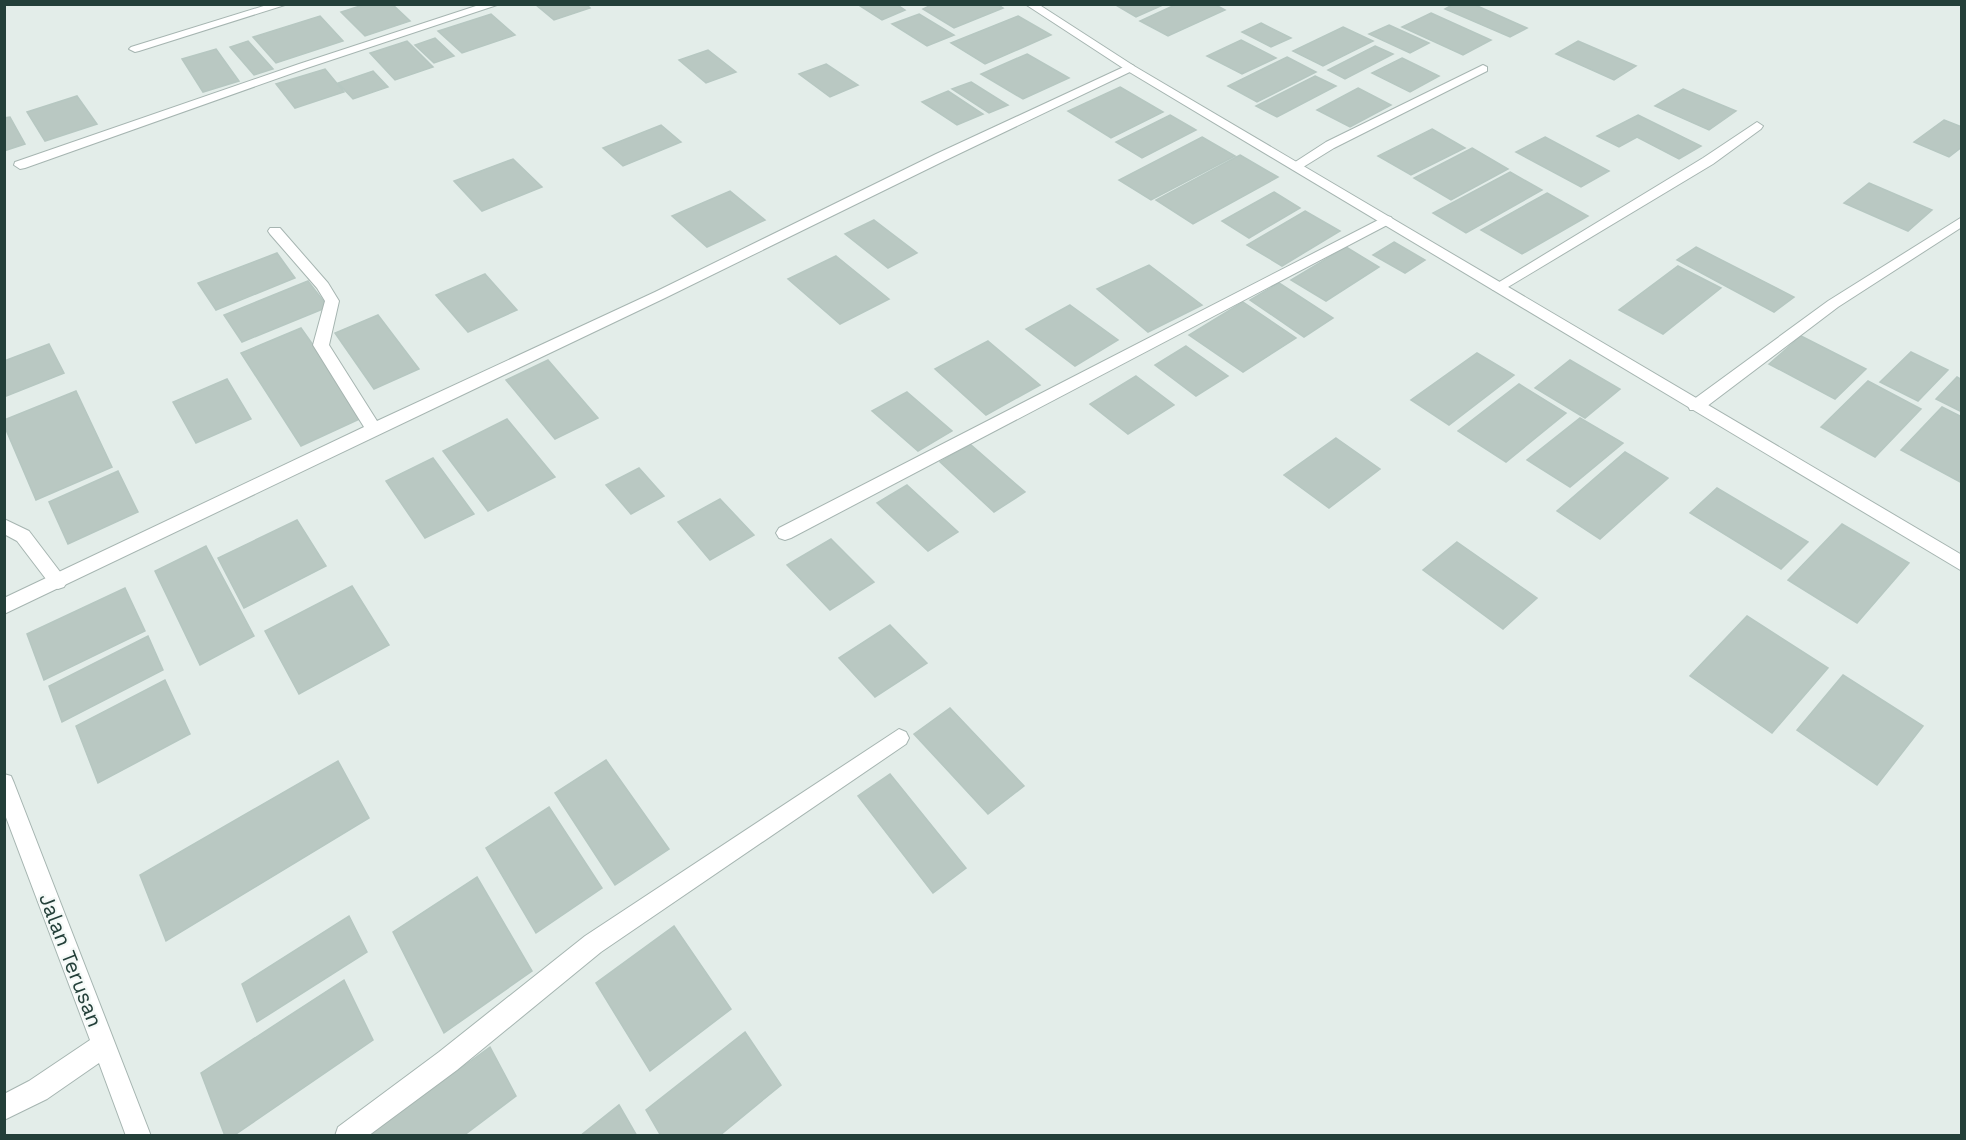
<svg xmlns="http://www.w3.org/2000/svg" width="1966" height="1140" font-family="'Work Sans',sans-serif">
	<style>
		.building { fill: #b9c8c2; stroke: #b6c7c1; stroke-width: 1.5 }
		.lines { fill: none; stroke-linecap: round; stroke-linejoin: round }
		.service-casing { stroke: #a6b5b1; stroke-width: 2 }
		.minor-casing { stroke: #a6b5b1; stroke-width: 2 }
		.tertiary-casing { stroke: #a6b5b1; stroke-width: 2 }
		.service { fill: #fff; fill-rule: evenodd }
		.minor { fill: #fff; fill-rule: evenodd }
		.tertiary { fill: #fff; fill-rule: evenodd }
		.labels { text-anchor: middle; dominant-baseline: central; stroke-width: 4.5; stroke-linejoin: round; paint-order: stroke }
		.near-street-label { font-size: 21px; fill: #233f39; stroke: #f4f9f7 }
	</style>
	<rect width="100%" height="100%" fill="#e3ede9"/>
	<!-- building -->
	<path class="building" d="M366,4H392L410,21L365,36L341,12Z
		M586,4L590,8L554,20L536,5Z
		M857,4H896L905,10L882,20Z
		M933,4H997L1003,8L954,28L923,9Z
		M1114,4H1165L1136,17Z
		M1177,4H1214L1225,10L1168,36L1140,21Z
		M1454,4H1473L1527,28L1510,37L1445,9Z
		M1431,13L1491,40L1463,55L1402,27Z
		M491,14L515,35L462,53L438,31Z
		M919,14L954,35L927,46L892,24Z
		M320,16L343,41L276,63L253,37Z
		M1018,16L1051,35L985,64L951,43Z
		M1261,23L1291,38L1271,47L1242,32Z
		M1389,25L1429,43L1410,53L1369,34Z
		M1343,27L1373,41L1323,66L1293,51Z
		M435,38L454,56L434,63L415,45Z
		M1241,40L1276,58L1242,74L1207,56Z
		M248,41L273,69L254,75L230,47Z
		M407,41L433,67L395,80L370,53Z
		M1578,41L1636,66L1614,80L1556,54Z
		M1375,46L1393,54L1345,79L1328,70Z
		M216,49L239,81L203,92L182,59Z
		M708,50L736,72L706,83L679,60Z
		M1027,54L1069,78L1023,99L981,74Z
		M1287,57L1316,72L1257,102L1228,86Z
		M1402,58L1439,76L1410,92L1372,73Z
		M826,64L858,85L830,97L799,74Z
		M325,69L344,92L295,108L276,84Z
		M373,71L388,87L353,99L338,83Z
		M1315,76L1336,86L1277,117L1256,106Z
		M971,82L1008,105L989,113L952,89Z
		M1120,87L1163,112L1111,138L1068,111Z
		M1358,88L1391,105L1350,127L1317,110Z
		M1683,89L1736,111L1709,130L1655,106Z
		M948,91L983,114L957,125L922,102Z
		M77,96L97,124L45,141L27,112Z
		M1170,115L1196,130L1142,158L1116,142Z
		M1638,115L1701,146L1679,159L1637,137L1619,147L1597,136Z
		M10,117L25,144L4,151V118Z
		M1944,120L1962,127V147L1949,157L1914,142Z
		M661,125L681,142L623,166L603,148Z
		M1432,129L1465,148L1411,175L1378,156Z
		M1202,137L1235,156L1151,200L1119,180Z
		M1545,137L1609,171L1581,187L1516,152Z
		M1472,148L1508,169L1451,200L1414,178Z
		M1240,155L1278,177L1193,224L1156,200Z
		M513,159L542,187L482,211L454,181Z
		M1510,172L1542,190L1466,233L1433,213Z
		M1869,183L1932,210L1908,231L1844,203Z
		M730,191L765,220L707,247L672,216Z
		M1274,192L1300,208L1249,238L1222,221Z
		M1547,193L1588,216L1522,254L1481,230Z
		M1305,211L1340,231L1282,266L1247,245Z
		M874,220L917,253L888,268L845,234Z
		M1394,242L1425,260L1405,273L1373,255Z
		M1346,247L1379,267L1326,301L1291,280Z
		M1696,247L1794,297L1774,312L1677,260Z
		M277,253L295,278L216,310L198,283Z
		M836,256L889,299L840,324L788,279Z
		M1149,265L1202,305L1148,332L1097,289Z
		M1678,266L1721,288L1663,334L1619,310Z
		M485,274L517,310L468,332L436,295Z
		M308,281L328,307L242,342L224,315Z
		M1279,283L1333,318L1304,337L1250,300Z
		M1243,302L1296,338L1243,372L1189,335Z
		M1070,305L1118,340L1075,366L1026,329Z
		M378,315L419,369L374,389L335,333Z
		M301,328L364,417L301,446L241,353Z
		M1801,336L1866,369L1835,399L1769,364Z
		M988,341L1040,385L986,415L935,369Z
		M49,344L64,373L4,397V361Z
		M1186,346L1228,376L1196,396L1155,365Z
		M1911,352L1948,370L1918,401L1880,382Z
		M1477,353L1514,375L1449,425L1411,400Z
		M548,360L598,418L555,439L506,380Z
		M1570,360L1620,389L1585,418L1535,388Z
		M1136,376L1174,405L1128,434L1090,404Z
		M1957,377L1962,380V412L1936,399Z
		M227,379L251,419L196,443L173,402Z
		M1868,381L1921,409L1875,457L1821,427Z
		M1519,384L1566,413L1506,462L1458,431Z
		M76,391L112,467L36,500L4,425V420Z
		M907,392L952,431L918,451L872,411Z
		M1942,407L1962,417V483L1901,450Z
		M1580,418L1623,443L1570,487L1527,460Z
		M507,419L555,477L488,511L443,451Z
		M1336,438L1380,469L1329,508L1284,475Z
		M970,444L1025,492L994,512L940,462Z
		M1625,452L1668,478L1600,539L1557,511Z
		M433,458L474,514L425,538L386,481Z
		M639,468L664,496L631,514L606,485Z
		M118,471L138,512L68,544L49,502Z
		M907,485L958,532L928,551L877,503Z
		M1717,488L1808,542L1781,569L1690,513Z
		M720,499L754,535L710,560L678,522Z
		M297,520L326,566L244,608L218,558Z
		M1842,524L1909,563L1857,623L1788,580Z
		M831,539L874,582L830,610L787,565Z
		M1457,542L1537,598L1503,629L1423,570Z
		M206,546L254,636L200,665L155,571Z
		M352,586L389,645L299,694L265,631Z
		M125,588L145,631L44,680L27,634Z
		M1747,616L1828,668L1772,733L1690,676Z
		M890,625L927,663L875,697L839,658Z
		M148,636L163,670L62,722L49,686Z
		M1843,675L1923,726L1877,785L1797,730Z
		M165,680L190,734L98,783L76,726Z
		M950,708L1024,786L988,814L914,734Z
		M606,760L669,849L615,885L555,793Z
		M338,761L369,818L166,941L140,875Z
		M890,774L966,868L933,893L858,796Z
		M549,807L602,888L536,933L486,848Z
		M477,877L532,971L444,1033L393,932Z
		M349,916L367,952L257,1022L242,984Z
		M674,926L731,1009L650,1071L596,983Z
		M344,980L373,1040L233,1136H225L201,1073Z
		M745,1032L781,1085L719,1136H661L646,1110Z
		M490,1047L516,1096L463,1136H367Z
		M619,1105L637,1136H580Z"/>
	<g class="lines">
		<!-- service casing -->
		<g class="service-casing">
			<path id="service" d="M4,519L29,531L64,577L67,582L64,587L58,589L52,587L17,541L4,534Z"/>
		</g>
		<!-- minor casing -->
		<g class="minor-casing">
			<path id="minor" d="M270,4H288L139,51L135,52L129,49L131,47Z
				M482,4H500L307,68L25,168L20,169L14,165L15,162L299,64Z
				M1130,64L1134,66V70L946,160L665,298L4,614V598L364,427L313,345L325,301L317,288L270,234L268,231L270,228H280L328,283L339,301L329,345L377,421L655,292L936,154Z
				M1483,65L1487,67V71L1334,148L1300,169L1295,170L1289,166L1326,142Z
				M1757,122L1763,126L1761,129L1713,164L1503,290H1493L1491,287L1703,158Z
				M1386,216L1391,217L1393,220L1391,223L791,538L785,540L779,538L776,533L779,528Z
				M1962,217V227L1838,307L1702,410H1690L1688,406L1690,402L1828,301Z
				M899,729L906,732L909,738L906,744L601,952L457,1070L368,1136H335L338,1127L439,1052L585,936Z
				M4,774L11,776L14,783L151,1136H126L99,1063L47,1099L4,1120V1094L29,1081L90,1040L4,812Z"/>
		</g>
		<!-- tertiary casing -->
		<g class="tertiary-casing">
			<path id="tertiary" d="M1025,4H1038L1134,66L1962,555V571L1126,70Z"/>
		</g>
		<!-- service -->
		<use href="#service" class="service"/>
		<!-- minor -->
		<use href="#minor" class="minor"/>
		<!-- tertiary -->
		<use href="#tertiary" class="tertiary"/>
	</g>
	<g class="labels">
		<!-- near-street labels -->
		<g class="near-street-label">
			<text transform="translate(71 960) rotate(69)">Jalan Terusan</text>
		</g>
	</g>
	<!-- border -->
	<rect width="1966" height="1140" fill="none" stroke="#233f39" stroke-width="12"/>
</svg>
